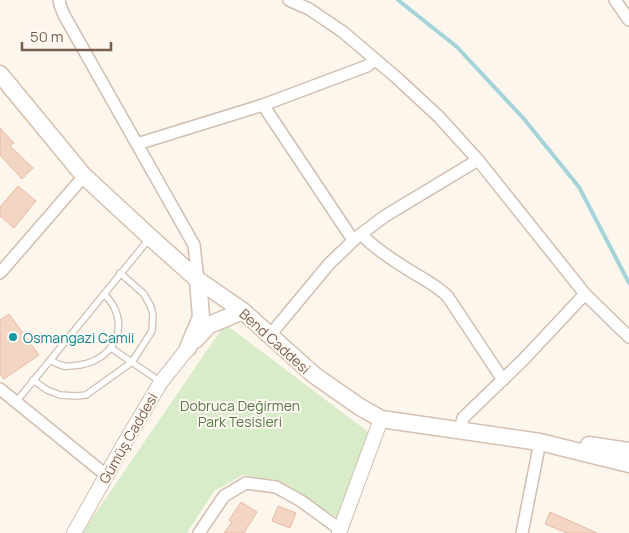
<svg xmlns="http://www.w3.org/2000/svg" width="629" height="533" font-family="Manrope,sans-serif">
	<style>
		.green { fill: #d8ecc9 }
		.lines { fill: none; stroke-linecap: round; stroke-linejoin: round }
		.stream { stroke: #a5d3da; stroke-width: 4 }
		.building { fill: #f3d5c3; stroke: #e6bba3 }
		.service-casing { stroke: #d1beb0; stroke-width: 8 }
		.minor-casing { stroke: #d1beb0; stroke-width: 14 }
		.tertiary-casing { stroke: #d1beb0; stroke-width: 16 }
		.secondary-casing { stroke: #d6c0b0; stroke-width: 19 }
		.service { stroke: #fff; stroke-width: 5.5 }
		.minor { stroke: #fff; stroke-width: 11 }
		.tertiary { stroke: #fff; stroke-width: 14 }
		.secondary { stroke: #fff; stroke-width: 16 }
		.culture-dot { fill: #0f9aa8; stroke: #fffaf3; stroke-width: 2 }
		.labels { text-anchor: middle; dominant-baseline: central; stroke-width: 4; stroke-linejoin: round; paint-order: stroke }
		.culture-label { font-size: 14px; fill: #0d838f; stroke: #fffaf3; text-anchor: start }
		.street-label { font-size: 14px; fill: #7a5c4d; stroke: #fffaf3 }
		.park-label { font-size: 14px; fill: #537a41; stroke: #fffaf3 }
	</style>
	<rect width="100%" height="100%" fill="#fdf6ec"/>
	<!-- green -->
	<path class="green" d="M225,324L371,434L337,517L276,480L243,475L214,491L187,533H82Z"/>
	<g class="lines">
		<!-- stream -->
		<path class="stream" d="M398,0L457,47L524,119L579,187L629,283"/>
	</g>
	<!-- building -->
	<path class="building" d="M0,128L14,143L10,146L33,168L22,179L0,155Z
		M18,186L36,201L14,228L0,216V207Z
		M9,314L39,355L4,379L0,374V320Z
		M241,502L257,512L244,533H224L232,522L229,520Z
		M278,506L296,513L290,528L272,521Z
		M550,512L575,523L597,533H567L545,524Z"/>
	<g class="lines">
		<!-- service casing -->
		<g class="service-casing">
			<path id="service" d="M111,348L161,382
				M50,360C54,362 59,365 64,366C69,367 75,365 80,365C117,359 132,321 104,294
				M33,380L47,390L60,395L77,396L86,395L132,362L152,331L153,315L151,307L144,294L120,273
				M16,402L149,239"/>
		</g>
		<!-- minor casing -->
		<g class="minor-casing">
			<path id="minor" d="M59,0L60,5L64,15L194,245L198,280
				M289,0L309,9L343,32L397,78L439,117L478,160L585,294L629,337
				M615,0L629,20
				M263,105L353,240
				M137,144L263,105L367,66L375,60
				M361,234C375,249 394,261 412,272C425,280 438,286 448,297L503,380
				M0,273L84,176
				M270,335L329,264L357,237L385,216L478,160
				M0,389L106,475
				M460,430L463,418L523,360L585,294
				M199,533L224,496L246,483L276,487L301,501L341,530
				M522,533L540,442"/>
		</g>
		<!-- tertiary casing -->
		<g class="tertiary-casing">
			<path id="tertiary" d="M74,533L124,444L161,382L188,348
				M339,533L381,419"/>
		</g>
		<!-- secondary casing -->
		<g class="secondary-casing">
			<path id="secondary" d="M0,74L84,176L150,237L198,280L243,311L314,375L360,407L381,419L540,442L629,464
				M195,340L209,325L243,311
				M188,348L201,317L198,280
				M589,445L629,451"/>
		</g>
		<!-- service -->
		<use href="#service" class="service"/>
		<!-- minor -->
		<use href="#minor" class="minor"/>
		<!-- tertiary -->
		<use href="#tertiary" class="tertiary"/>
		<!-- secondary -->
		<use href="#secondary" class="secondary"/>
	</g>
	<!-- markers -->
	<circle class="culture-dot" cx="13" cy="337" r="5"/>
	<g class="labels">
		<!-- culture labels -->
		<g class="culture-label">
			<text x="23" y="337">Osmangazi Camii</text>
		</g>
		<!-- street labels -->
		<g class="street-label">
			<text transform="translate(275 341) rotate(42)">Bend Caddesi</text>
			<text transform="translate(128 438) rotate(-60)">Gümüş Caddesi</text>
		</g>
		<!-- park labels -->
		<g class="park-label">
			<text x="240" y="405">Dobruca Değirmen<tspan x="240" dy="16">Park Tesisleri</tspan></text>
		</g>
	</g>
	<!-- scale -->
	<path d="M22 42v8h89v-8" fill="none" stroke="#7a5c4d" stroke-width="2.5"/>
	<text x="30" y="42" font-size="15" fill="#7a5c4d" stroke="#fffaf3" stroke-width="4" paint-order="stroke">50 m</text>
</svg>
